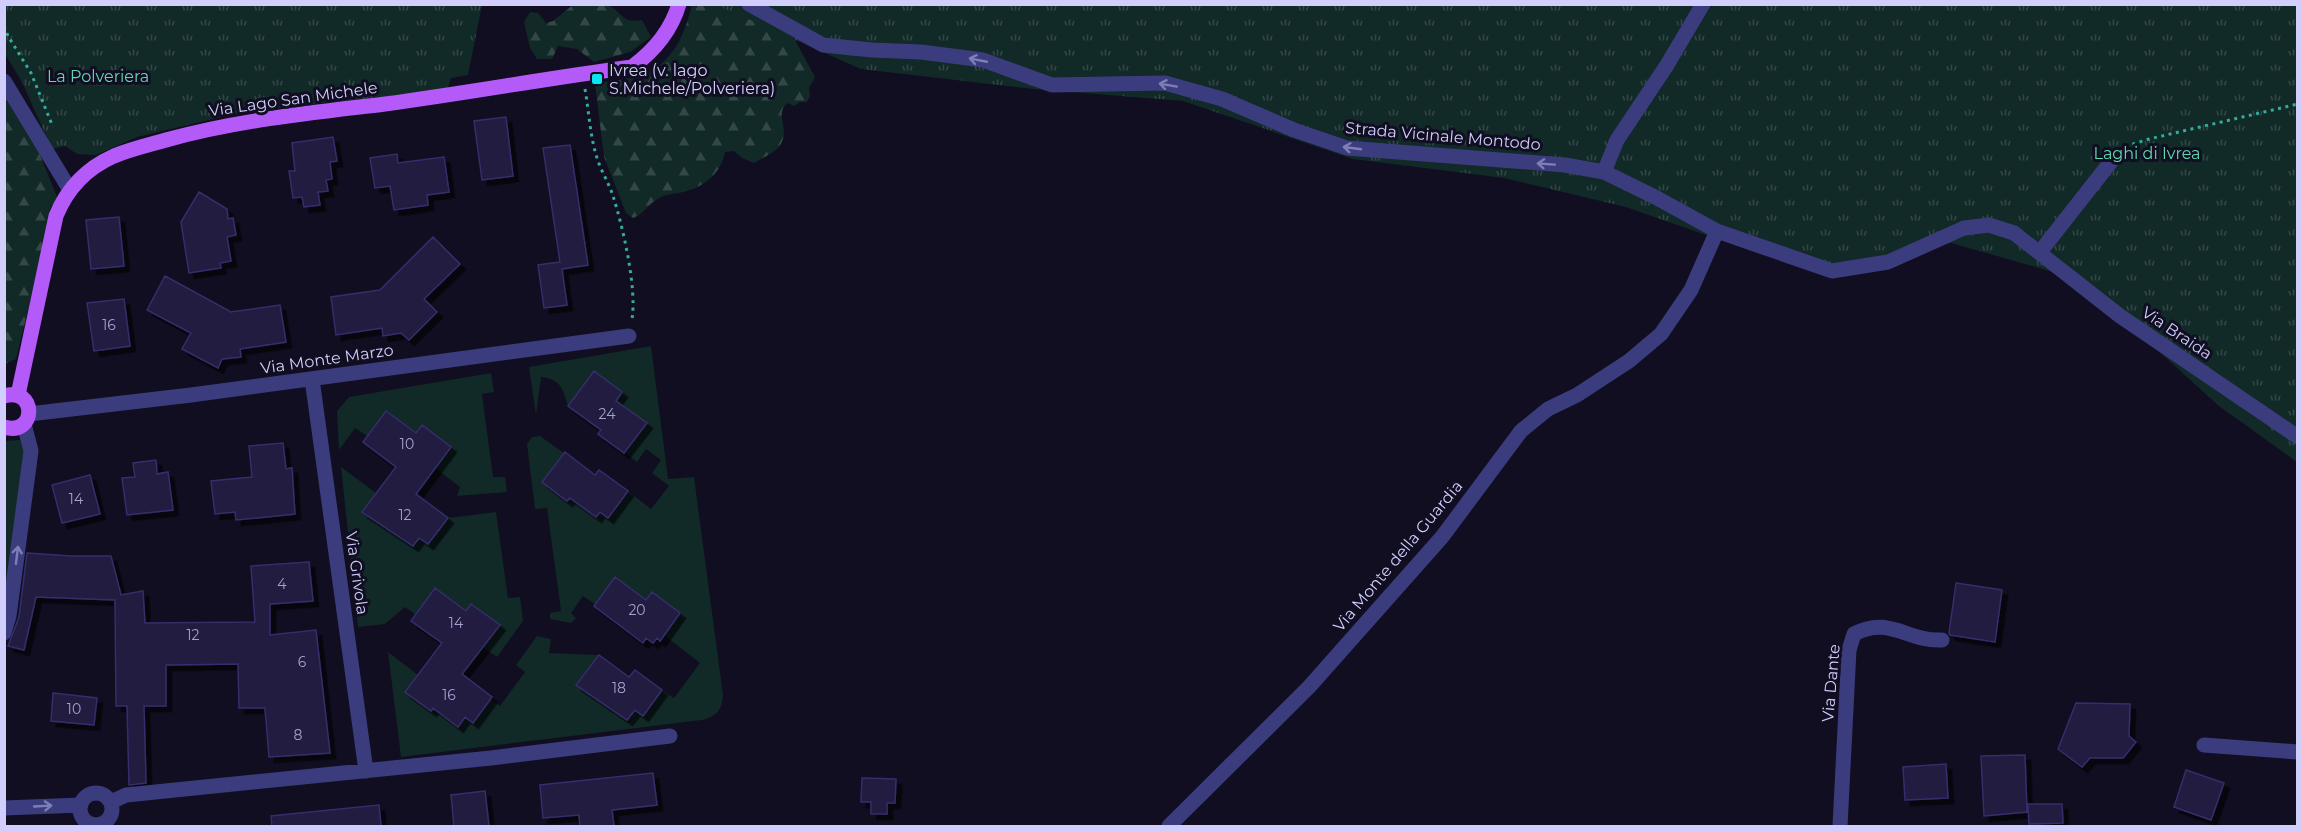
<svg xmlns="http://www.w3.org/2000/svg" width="2302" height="831" font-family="Montserrat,sans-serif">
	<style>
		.green { fill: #112927 }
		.forest { fill: url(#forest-firs) }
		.park { fill: url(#park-tufts) }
		.building { fill: #201b40; stroke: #362e6b; stroke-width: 1.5; filter: url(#shadow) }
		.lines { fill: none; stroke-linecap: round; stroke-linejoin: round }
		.path { stroke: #33ac9d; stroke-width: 3; stroke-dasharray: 3 4.5; stroke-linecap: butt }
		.minor { stroke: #3b3c7d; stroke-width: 15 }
		.major { stroke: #b35af8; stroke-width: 15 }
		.oneway { stroke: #7e7eb7 }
		.poi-dot { fill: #0ae4ed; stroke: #100e20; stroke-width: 2 }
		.labels { text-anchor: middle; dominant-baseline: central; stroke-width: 6; stroke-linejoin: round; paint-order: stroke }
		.number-label { font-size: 14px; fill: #a5a1ce }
		.poi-label { font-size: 16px; fill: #d1cefd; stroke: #100e20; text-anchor: start }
		.park-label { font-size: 16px; fill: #5ed9b3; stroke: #100e20 }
		.street-label { font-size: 16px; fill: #d1cefd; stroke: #100e20 }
	</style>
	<defs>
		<pattern id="forest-firs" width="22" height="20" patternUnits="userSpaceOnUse" patternTransform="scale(1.5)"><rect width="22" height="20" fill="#112927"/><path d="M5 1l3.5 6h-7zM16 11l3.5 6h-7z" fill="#334747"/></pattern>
		<pattern id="park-tufts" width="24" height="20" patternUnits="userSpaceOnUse" patternTransform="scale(1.5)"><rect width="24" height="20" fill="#112927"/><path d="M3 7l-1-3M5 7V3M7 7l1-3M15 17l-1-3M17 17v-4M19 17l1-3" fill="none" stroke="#334747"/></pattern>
		<filter id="shadow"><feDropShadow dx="5.5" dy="5.5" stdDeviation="0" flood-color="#0009"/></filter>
	</defs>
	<rect width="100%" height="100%" fill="#100e20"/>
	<!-- green -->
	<path class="green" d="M651,346L668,479L694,477L723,695C722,710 717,716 702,720L401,757L388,652L418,675L405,692L430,711L433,708L457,726L465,717L473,722L491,699L500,706L525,672L516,665L537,636L551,639L549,653L599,655L576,685L627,720L635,710L643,716L662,690L674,698L700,663L664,635L652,592L643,604L615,578L595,604L583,596L571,613L576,618L571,623L550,619V613L561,611L547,508L535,509L527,444L532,437L540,436L564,453L542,482L567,501L570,498L595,517L600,512L608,518L628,491L651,509L669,486L652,473L661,460L646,449L637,462L625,453L647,424L621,404H613L622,392L594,371L568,406C563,388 560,379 541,377L536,415L529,367Z
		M491,373L494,392L482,394L493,477H505L507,492L457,496L460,487L435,468L451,447L422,425L413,437L386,411L367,436L355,428L339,450L337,411L349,397Z
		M20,440L25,448L5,599V441Z
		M341,467L376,493L362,512L413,546L419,538L428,544L448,518L496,512L508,598L520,597L523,621L497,657L484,648L500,625L472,604L462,616L416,615L405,607L385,624L358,627Z"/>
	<!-- forest -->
	<path class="forest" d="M574,4C583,4 599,1 608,5C623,12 621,24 642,20L651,37L630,52L594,62L577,49L558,46L552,59H537L530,48L524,22L530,12L538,13L546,23L553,21Z
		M692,4L737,5L781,30L795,40L815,77L809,88L810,96L807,102H800L794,106L788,103C775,112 787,126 783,139C780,151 764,157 754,163L742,158L734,151L725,152C721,172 707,185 687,191C678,194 667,193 659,198C648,204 644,214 633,218L626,213L604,157L595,84C608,81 624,80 637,76C671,67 685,36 692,4Z
		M4,92L36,145L57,197L50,209L45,241L16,359L5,364Z"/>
	<!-- park -->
	<path class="park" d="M5,5H482L468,75L451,78L447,90L247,111L137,137L96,155L77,154L65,146L52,149L21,80L5,54Z
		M720,5H2297V462L2219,406L2144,338L2064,275L1951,243L1837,272L1760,254L1626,207L1504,178L1353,159L1183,101L1034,89L861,69L723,8Z"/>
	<!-- building -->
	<path class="building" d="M506,117L513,176L482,180L474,121Z
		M333,137L337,161L330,162L332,179L326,180L328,191L318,192L320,205L304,207L302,197L293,198L289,171H295L292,143Z
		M570,145L588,265L562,269L567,305L544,308L538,265L560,262L543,148Z
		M397,154L398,163L444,157L449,192L427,195L428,205L394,210L390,186L375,188L370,158Z
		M199,192L227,209L228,219L233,218L236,235L227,237L231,261L220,263L221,268L189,273L181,222Z
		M119,217L124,266L91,269L86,220Z
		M433,237L460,264L424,299L437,312L409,340L401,333L383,336L382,328L336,335L331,297L380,290Z
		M165,276L231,312L280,305L286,342L240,349L241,357L222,359L218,368L182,349L191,333L147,310Z
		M124,299L130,346L94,351L87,303Z
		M594,371L622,392L616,401L647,423L624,453L598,434L601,430L568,406Z
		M386,411L416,433L422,425L451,447L416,494L448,518L428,544L419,538L413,546L362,512L396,467L363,442Z
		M283,443L286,469L292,468L295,514L236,520L235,512L215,514L211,481L252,477L249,446Z
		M565,452L595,475L599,470L628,491L608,518L600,512L596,517L570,498L567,501L542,482Z
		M156,460L157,474L168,472L173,510L127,515L122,478L135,477L133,463Z
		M90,475L100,514L62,523L52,485Z
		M27,553L71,556H111L121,595L143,591L145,623L255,622L251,566L309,562L313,601L270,604V635L316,630L330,753L269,757L265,708H239L238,664L166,665V706H144L146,783L129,785L127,706H116L115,600L36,597L24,650L8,646L19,617Z
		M615,577L646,600L652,592L680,613L660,641L657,638L653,643L646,638L643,643L594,606Z
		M1956,583L2002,590L1995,642L1950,635L1949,633Z
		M435,588L466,611L471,604L500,625L462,674L492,697L473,723L465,717L458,727L433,708L431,711L405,692L442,643L411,621Z
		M599,655L629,677L635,670L662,690L643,716L635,710L627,720L576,685Z
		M53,693L97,698L94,725L51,721Z
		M2076,703L2130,704L2129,736L2136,742L2123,758H2090L2082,767L2058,749Z
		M2025,755L2027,812L1984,816L1981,756Z
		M1946,764L1948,798L1905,800L1903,767Z
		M2186,770L2224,783L2211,820L2174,807Z
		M653,773L657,805L612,810L614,826H580L579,815L543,818L540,785Z
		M862,778L896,779L895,803H887V814H871V802H861Z
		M485,791L489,826H454L451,795Z
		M2028,804H2062L2063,823L2029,824Z
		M379,805L381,826H272L271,816Z"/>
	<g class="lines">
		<!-- path -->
		<path class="path" d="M4,26L8,36L31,73L53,127
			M585,89C589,112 590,136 597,158C601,171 609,183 613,196C623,227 637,288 632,319
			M2126,148L2130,145L2149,139L2298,104"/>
		<!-- minor -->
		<path class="minor" d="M749,4L823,45L872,50L921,52L983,60L1052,85L1165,83L1222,99L1294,130L1347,148L1565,165L1604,172L1655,197L1717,231L1832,271L1888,262L1964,228L1989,225L2014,233L2120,316L2298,437
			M4,81L70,190
			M1604,172L1617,140L1667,65L1703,4
			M2040,252L2113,159
			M312,379L366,771
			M29,414L191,395L629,336
			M4,633L9,616L31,451L24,424
			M2204,745L2298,752
			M80 809a16 16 0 1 1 32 0a16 16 0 1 1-32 0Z
			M111,802L126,795L491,758L670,736
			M4,808L81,805
			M1169,826L1309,687L1442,537L1521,431L1548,409L1577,395L1629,361L1661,334L1691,290L1717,231
			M1840,826L1849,650L1854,634C1890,615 1907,642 1942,640"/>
		<!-- major -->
		<path class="major" d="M18,395L56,216C67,189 87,168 114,156C131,149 149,145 166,140C238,120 311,113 385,104C467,93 549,78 632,67C654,51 671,31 679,4
			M4,396C37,386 37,437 4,427"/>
	</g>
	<!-- one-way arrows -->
	<defs><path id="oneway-shaft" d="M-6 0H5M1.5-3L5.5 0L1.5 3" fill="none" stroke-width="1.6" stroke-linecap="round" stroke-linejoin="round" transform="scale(1.5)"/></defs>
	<g class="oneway">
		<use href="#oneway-shaft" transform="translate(978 60) rotate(-169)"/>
		<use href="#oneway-shaft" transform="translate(1168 85) rotate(-170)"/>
		<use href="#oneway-shaft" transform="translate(1352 148) rotate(-172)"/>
		<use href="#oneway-shaft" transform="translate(1546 164) rotate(-176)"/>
		<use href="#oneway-shaft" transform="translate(17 555) rotate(-83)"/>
		<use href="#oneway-shaft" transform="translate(43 806) rotate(-3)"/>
	</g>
	<!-- markers -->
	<rect class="poi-dot" x="591" y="73" width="12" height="12" rx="3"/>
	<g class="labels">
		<!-- number labels -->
		<g class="number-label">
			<text x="109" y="325">16</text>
			<text x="607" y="414">24</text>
			<text x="407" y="444">10</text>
			<text x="76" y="499">14</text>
			<text x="405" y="515">12</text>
			<text x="282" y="584">4</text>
			<text x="637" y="610">20</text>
			<text x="456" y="623">14</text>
			<text x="193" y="635">12</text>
			<text x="302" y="662">6</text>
			<text x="619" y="688">18</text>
			<text x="449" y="695">16</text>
			<text x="74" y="709">10</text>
			<text x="298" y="735">8</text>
		</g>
		<!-- poi labels -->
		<g class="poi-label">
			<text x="609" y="70">Ivrea (v. lago<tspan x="609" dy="18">S.Michele/Polveriera)</tspan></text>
		</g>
		<!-- park labels -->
		<g class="park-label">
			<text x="98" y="76">La Polveriera</text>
			<text x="2147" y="153">Laghi di Ivrea</text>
		</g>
		<!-- street labels -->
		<g class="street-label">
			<text transform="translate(293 99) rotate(-8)">Via Lago San Michele</text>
			<text transform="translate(1443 136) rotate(5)">Strada Vicinale Montodo</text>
			<text transform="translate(2177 333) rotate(34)">Via Braida</text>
			<text transform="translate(327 359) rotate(-8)">Via Monte Marzo</text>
			<text transform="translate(1398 556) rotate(-50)">Via Monte della Guardia</text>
			<text transform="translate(357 573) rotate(82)">Via Grivola</text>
			<text transform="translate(1831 683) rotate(-85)">Via Dante</text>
		</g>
	</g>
	<!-- border -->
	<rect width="2302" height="831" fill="none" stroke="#d1cefd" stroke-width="12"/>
</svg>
